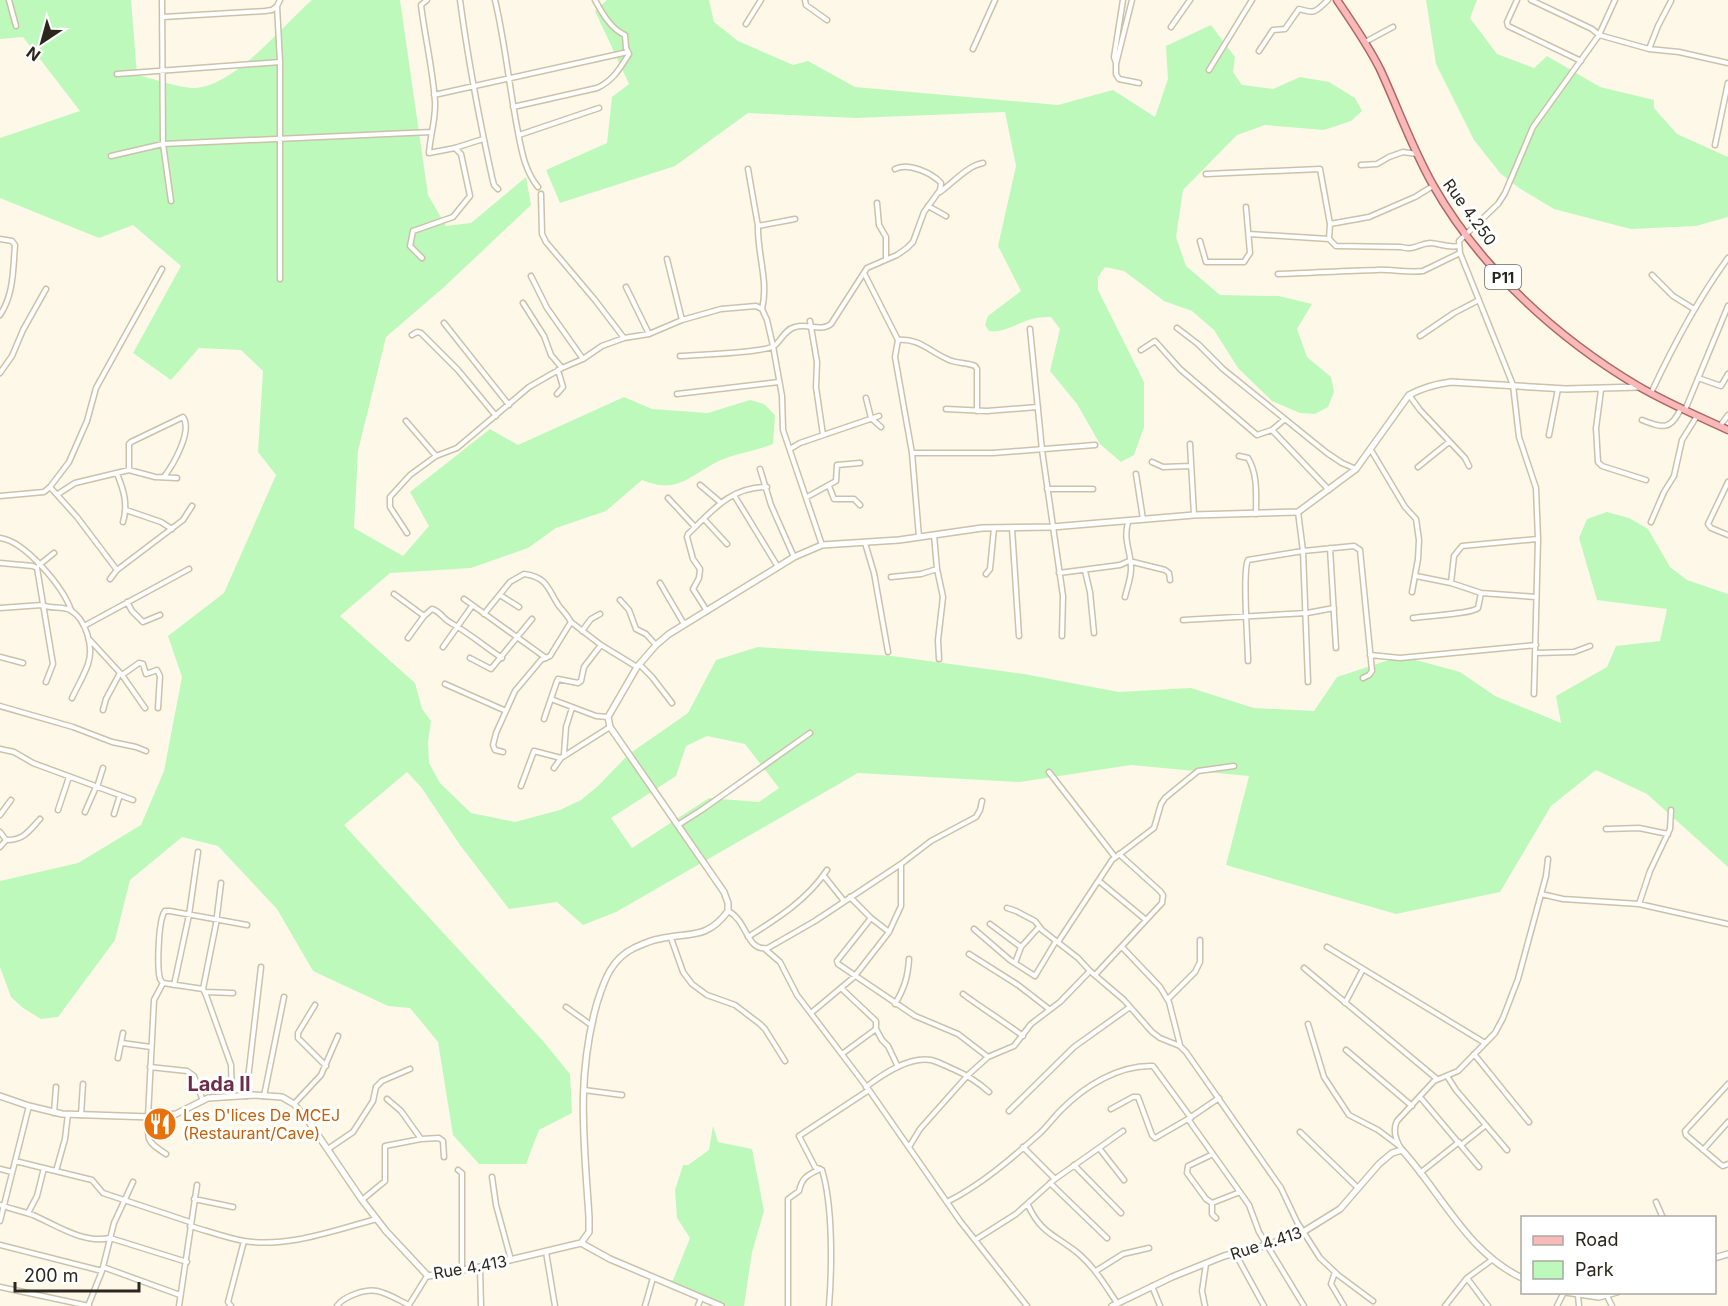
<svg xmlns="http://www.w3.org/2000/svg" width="1728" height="1306" font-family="Inter,sans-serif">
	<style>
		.green { fill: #bdf9bb; fill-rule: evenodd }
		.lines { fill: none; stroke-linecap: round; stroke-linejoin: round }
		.minor-casing { stroke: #cbc2a9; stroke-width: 7 }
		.tertiary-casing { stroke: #cbc2a9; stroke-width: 8 }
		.primary-casing { stroke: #ae6864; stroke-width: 9 }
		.minor { stroke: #fff; stroke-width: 4 }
		.tertiary { stroke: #fff; stroke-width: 5 }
		.primary { stroke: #f9b9b9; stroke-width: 6 }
		.labels { text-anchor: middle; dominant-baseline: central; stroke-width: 6; stroke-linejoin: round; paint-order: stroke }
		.shield { fill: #fff; stroke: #6b6861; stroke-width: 1.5 }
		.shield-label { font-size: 15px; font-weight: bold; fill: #2b271d }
		.street-label { font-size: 16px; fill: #2b271d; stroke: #fff }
		.food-label { font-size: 16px; fill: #c56008; stroke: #fff; text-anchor: start }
		.quarter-label { font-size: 20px; font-weight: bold; fill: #6e2c49; stroke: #fff }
	</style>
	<rect width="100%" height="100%" fill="#fef8e8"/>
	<!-- green -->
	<path class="green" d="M0,0H131L137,75C151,78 183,89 196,88C237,84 282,26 312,0H400L428,195L446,226L471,223L526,177L531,205L443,288L386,337L358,451L354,528L403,556L429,526L410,492L490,429L518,445L624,397L652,409L708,413L750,400L764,404L775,415L773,444C756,451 736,453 719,461C690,475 678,495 642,480L606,511L556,528L528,548L471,568L390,573L340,616L415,683L422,709L431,721L428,742L429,763L440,783L471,813L515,822L560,810L581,800L598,786L629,754L688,713L716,660L758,647L892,656L1024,674L1119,692L1191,688L1254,708L1314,711L1337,677L1401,656L1460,672L1495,696L1561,723L1556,696L1607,667L1616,646L1660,641L1667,609L1597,600L1579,538L1587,519L1607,512L1629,518L1648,529L1670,567L1687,580L1728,594V867L1647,794L1596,770L1551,806L1500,892L1396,914L1226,865L1249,776L1131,765L1020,782L858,773L616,912L583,925L557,902L509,909L460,845L421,787L407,772L344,825L543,1041L570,1074L572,1113L539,1130L526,1164H479L453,1135L438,1042L410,1008L388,1006L313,971L277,909L218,846L182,837L130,880L115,940L58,1017L41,1019L23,1008L11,997L0,967V881L78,863L141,825L164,771L182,677L168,636L224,593L276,475L258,452L263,371L241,350L199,348L171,380L133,353L181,266L133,225L99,238L0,198V138L80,111L23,37L0,39ZM707,736L745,744L779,788L759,802L709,798L632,848L611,818L676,776L686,746Z
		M607,0H709L714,22L738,41L793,65L808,61L855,87L1058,105L1113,90L1155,117L1168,79L1166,46L1211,25L1235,57L1233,72L1242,85L1273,89L1300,77L1329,82L1355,98L1362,111L1351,121L1324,130L1265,125L1237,135L1183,190L1176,237L1186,266L1220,295L1279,296L1312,304L1297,329L1307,357L1331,377L1334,392L1328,407L1315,414L1300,413L1272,401L1238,368L1214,330L1192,311L1164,301L1124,271L1105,267L1098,277V290L1144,382V427L1134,455L1121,462L1100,444L1077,404L1050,371L1060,329L1051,317C1046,317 1040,317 1036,318C1019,321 1007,333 989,331L985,325L988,316L1021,291L998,246L1016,166L1005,112L856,118L748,113L675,166L560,203L546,170L607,143L612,97L629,84L595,11Z
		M1426,0H1477L1470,18L1497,54L1534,68L1547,56L1600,87L1654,100V108L1677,134L1728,157V217L1696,226L1631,229L1554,209L1519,188L1500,173L1474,140L1436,64Z
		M713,1126L718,1142L752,1149L764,1211L752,1252L744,1306H727L665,1282L673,1280L690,1238L677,1218L675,1190L683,1165H688L709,1150Z"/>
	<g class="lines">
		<!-- minor casing -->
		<g class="minor-casing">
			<path id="minor" d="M9,0L16,26
				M162,0L163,144L171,201
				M427,0L421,5C425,38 433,70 435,102C436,119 430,136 429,153L455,148L483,139
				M460,0C468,60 479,118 492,177L494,185L498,189
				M495,0C505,42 509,85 517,127C521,148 524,170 538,187
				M805,0L806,5L827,20
				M1132,0L1116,64V74L1119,79L1139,83
				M1517,0L1507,22L1508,26L1581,61
				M1531,0L1592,29L1599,35L1649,49L1679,52L1728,63
				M163,17L265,11L272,10L277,6
				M746,24L761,0
				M1171,27L1190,0
				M1365,42L1393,27
				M973,49L995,0
				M1649,49L1658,26L1671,1
				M1259,51L1273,30L1285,29L1299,9C1316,14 1315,12 1328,0
				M1116,63L1114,57L1123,0
				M1209,70L1252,0
				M117,74L280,62
				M434,95L628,52
				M513,107L597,88C613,81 620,68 629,54L626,48L625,35C611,29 602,13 595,0
				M519,135L599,108
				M1715,145L1728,83
				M111,156L163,144L431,132
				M1361,165L1377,164L1389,157L1403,152L1417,154
				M748,169L758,226
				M1206,174L1320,169L1330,224L1329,239L1336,246L1401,247C1415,251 1417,244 1430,243C1438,243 1446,248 1459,246
				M940,192C954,182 967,166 983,163
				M541,194L542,234L546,242L595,300L624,338
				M877,203L879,225L886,237V259
				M928,206L946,216
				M795,219L758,226C757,253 769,282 762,309L767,320L773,346L782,396L783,430L822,545
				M1330,224L1369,217L1415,197L1433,186
				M1249,234L1329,239
				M0,239L12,241L15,245C13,269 14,294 0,315
				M1200,241L1206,262H1244L1250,253L1246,207
				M422,258L410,246L413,231L453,217L470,196L461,154L455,148
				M667,259L682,320
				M864,273L898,340L895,357L912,453L919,537
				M1278,274C1310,273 1343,271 1376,270C1391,269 1408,273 1423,271L1460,253
				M1652,275L1673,296L1694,309
				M531,276L547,308L583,359
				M280,279V62L277,6L280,0
				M626,287L649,334
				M523,303L544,336L551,355L562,368
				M810,321L817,362L816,387L823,435
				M444,323L509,405
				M1177,328L1198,344L1223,369L1327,453L1342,463L1356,469
				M1030,329L1042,450L1063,596L1062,636
				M412,335L417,332L421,333L458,370L496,416
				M1420,336L1454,313L1479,300
				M898,340C919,338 929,351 947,359C956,364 966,362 975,366L977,369V411
				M1141,350L1155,341L1180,369L1257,435L1272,430L1285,419
				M680,356C697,355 762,353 774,346C782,340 784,330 795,327C807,323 821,332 831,324L867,268L897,255L907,248L913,242L924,212L940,190L941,183C932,173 908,162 895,169
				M0,373L12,356L23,330L46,289
				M1698,378L1721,386L1728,374
				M1601,390L1596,428L1598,462L1602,466L1646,480
				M1651,393C1673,346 1697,300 1728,258
				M557,394L563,387L558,370
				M677,394L779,382
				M1409,395L1420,410L1465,458L1469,466
				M866,398L871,418L881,427
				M946,409L987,411L1038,407
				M1685,410L1728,306
				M1642,420C1662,428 1671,431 1681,408
				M406,421L436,456
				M1720,426L1728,415
				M1272,430L1329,490
				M1549,435L1558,389
				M1190,444L1194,515
				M790,449L800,443L879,416
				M1371,450L1405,507L1416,519L1419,540L1418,559L1412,592
				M912,453H993L1095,445
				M1239,456L1248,458C1258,474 1256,496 1256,514
				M1152,462L1163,467L1191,466
				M1418,467L1449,442
				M760,469L771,505L794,557
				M129,470V444L131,442L183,417C193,431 173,465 164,477
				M117,474C124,490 128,505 123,522
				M1136,474L1143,519
				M1728,482L1708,524L1711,528L1728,535
				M700,485L720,502
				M829,486L834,499H854L860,505
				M50,487L77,517L117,570
				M1047,489H1093
				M58,494L75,483L129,470L155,477L177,478
				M734,495L778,567
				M0,496L44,492L50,487L69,462L87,421L96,388L162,269
				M807,497L836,481L837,465L860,463
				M668,498L695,527
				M126,510L161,522L172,529
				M1298,512L1303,551L1308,682
				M704,519L727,544
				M1651,522L1664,492L1674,476L1682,440L1697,416
				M1012,528L1019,636
				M407,533L390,507V497L410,475L436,456L457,448L529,387L562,368L583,359L602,346L624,338L649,334L682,320L721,309L756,306L762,309
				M934,535L937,569L943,597L938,640L939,659
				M0,538C25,541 63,587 71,610
				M865,543L874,573L888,652
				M1330,548L1336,648
				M0,563L33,566L37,568
				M39,565L54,553
				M37,568L53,664L46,682
				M1085,571L1090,592L1094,633
				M1059,573L1120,565L1129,561L1165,570L1169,573L1170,580
				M986,574L990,569L994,528
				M1416,576L1451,583L1481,593L1536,597
				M891,577L921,574L937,569
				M110,579L117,570L183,520L192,506
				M660,583L684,624
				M1451,583L1454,556L1462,546L1538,539
				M394,594L424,616
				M500,595L519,607
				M1125,597C1127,588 1131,578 1131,569C1131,550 1123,542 1128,522
				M464,599L546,658
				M620,600L629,610L636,629L646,634L656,645
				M127,602L132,611L143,622L160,615
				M0,608L42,605C51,609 62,606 70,610C86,619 94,647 88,664C84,676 77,687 72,698
				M707,611L693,589L699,578L700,569L693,559L687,537L688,534C712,511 730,487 767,487
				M484,614L510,582L524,574C548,577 548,590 559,606C564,612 568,616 571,622
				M1413,618C1426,616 1471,614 1478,608L1481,593
				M1183,620L1307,613L1334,608
				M84,626L189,569
				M582,631L591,619L600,614
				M408,638L424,616L432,609C440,611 443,619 451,623C469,633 484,646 502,658
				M89,639L122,675L145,708
				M443,647L472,606
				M1536,653L1574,652L1590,646
				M1370,655L1400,658L1536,645
				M0,657L23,663
				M470,658L491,669L532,619
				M1248,661C1248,643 1242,572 1248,560L1303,551L1354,546L1360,550L1372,671L1369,675L1363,678
				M639,664L652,677L672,703
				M122,675L139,663L143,664L146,674L157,670L160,676L158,708
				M445,684L506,711
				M1534,694L1538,539L1536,488L1519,437L1513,385L1460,253L1459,241L1498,204L1505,193L1533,127L1599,35L1615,0
				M551,699L596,716L608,717
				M0,706L73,727L112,742L136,747L146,751
				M103,710L106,699L120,673
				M544,719L557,681L558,679L578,683L581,681L584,667L601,645
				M0,749L14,752L33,763L133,800
				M503,752L495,750L493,745L496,733L515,691L541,660L550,656L571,622L601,645L637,667
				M564,754L566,727L572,708
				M554,768L561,758
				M1049,772L1115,857
				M521,786L534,751L561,758L610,727
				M97,787L103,768
				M58,810L69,777
				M85,812L96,787
				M114,814L120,795
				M0,815L11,800
				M678,825L703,809L810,733
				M1606,829L1639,828L1668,834
				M0,832L6,840
				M6,840C24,840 28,832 40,819
				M0,847L6,840
				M824,876L844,901
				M1099,881L1146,920
				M221,883L216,924L203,989L206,995L231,1065L232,1096
				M1541,894L1563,899L1639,904L1728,924
				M850,897L871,918L889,932
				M1639,904L1650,871L1670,829L1671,810
				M1007,908L1016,911L1035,921L1042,930L1078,958L1090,971L1124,1000L1152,1032L1160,1038L1180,1046L1186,1052L1281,1188L1297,1222L1320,1258L1338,1275L1373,1301
				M728,911C748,921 746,952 768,948L815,921L901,864L931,841L976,817L980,810L982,801
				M871,918L837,961L838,964L915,1016L958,1034L988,1057
				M990,924L1021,947
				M974,929L1010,960L1035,976L1056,941
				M748,937C778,918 807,900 827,870
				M671,938L683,972L692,984L707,995L735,1005L760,1024L765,1029L785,1061
				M1058,942L1112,860L1154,828L1161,804L1165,798L1198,771L1234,766
				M1122,947L1160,987L1169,1002L1180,1045
				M1327,947L1485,1043
				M765,949L780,962L797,995L869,1090L960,1221L1027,1306
				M969,954L1018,985L1049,1009
				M1015,963L1021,947L1039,927
				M1304,968L1437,1079
				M1095,975L1162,903L1163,895L1160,891L1119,854
				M174,985L189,915L198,852
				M841,988L876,1021V1029L882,1040L888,1046L898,1067
				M203,989L163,983L160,979C157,968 158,920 165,911H170L247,925
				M205,992L233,993
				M963,994C983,1009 1003,1021 1023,1036
				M1168,999L1195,972L1200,962V940
				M1345,1003L1363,969
				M895,1004C904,989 908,977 909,959
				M315,1005L298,1033V1038L326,1066
				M566,1007L591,1025
				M811,1013L854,977L889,932L901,906V864
				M1308,1024L1324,1077L1349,1115L1378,1130L1398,1145
				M122,1043L151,1047
				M1346,1050L1412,1106
				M842,1054L876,1029
				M1474,1054L1529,1122
				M118,1058L123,1033
				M150,1067L187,1071L194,1076L203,1101
				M1447,1076L1456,1090L1507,1150
				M1728,1084L1685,1131L1686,1135L1720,1164L1723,1166L1728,1164
				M866,1087C883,1074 909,1056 931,1060C939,1062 946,1066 953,1069C967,1075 978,1082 989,1092
				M584,1090L622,1095
				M246,1096L261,967
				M264,1096L284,997
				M1420,1097L1479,1167
				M387,1099L401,1111L421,1139
				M294,1104L321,1075L338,1036
				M1111,1109L1133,1097H1138L1152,1135L1155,1138L1188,1119L1219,1098
				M1009,1111L1074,1047L1130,1007
				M54,1113L56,1087
				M81,1115L83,1084
				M148,1117L154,1000L163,983
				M151,1117C146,1140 146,1141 166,1154
				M1188,1119L1249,1205L1259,1232L1304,1306
				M1300,1132L1358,1188
				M1461,1145L1486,1125
				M909,1147L920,1129L968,1075L988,1057L1014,1046L1031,1024L1060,1002L1090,971
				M1023,1147L1055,1179
				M1099,1148L1124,1180
				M328,1149L353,1132L373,1101L376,1087L382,1081L410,1069
				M1402,1150C1396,1141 1392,1131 1397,1121L1434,1081L1458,1071L1495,1033L1503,1018L1518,979L1546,876L1548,859
				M1703,1150L1728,1122
				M1213,1154L1188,1166L1187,1173L1206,1199L1212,1203L1240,1192
				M15,1161L92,1180L103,1193L190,1222
				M1074,1165L1121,1213
				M0,1169L12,1172
				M458,1170L462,1173V1270
				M56,1171L65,1139L68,1114
				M1420,1173L1459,1142
				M492,1177L496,1205L511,1260
				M1050,1183L1107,1238
				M194,1199L233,1207
				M362,1200L385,1181V1146L421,1139L439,1138L443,1141L444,1157
				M947,1202C981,1185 1011,1159 1039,1134C1047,1127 1053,1118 1061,1110C1085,1086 1118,1065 1153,1066L1191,1118
				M1656,1202L1663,1218
				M1212,1203V1214L1216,1218
				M0,1205C11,1209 22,1211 33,1215C56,1225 83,1244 110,1238L187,1262
				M1028,1205C1041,1234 1056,1235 1079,1254C1095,1268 1105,1285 1117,1303
				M28,1213L37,1196L44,1168
				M0,1221L29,1106
				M190,1226C208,1231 226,1238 244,1241C289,1248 334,1230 377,1219
				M975,1240L1016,1214L1055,1179L1123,1131
				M0,1245L102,1271
				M546,1252L555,1306
				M1235,1253L1264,1306
				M103,1267L180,1295
				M480,1267L481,1306
				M1096,1271L1123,1254L1149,1248
				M1335,1272L1331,1284L1344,1306
				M1152,1286L1160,1306
				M0,1287L89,1306
				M1578,1295L1579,1306
				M1607,1296L1612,1306
				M409,1305L427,1276
				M88,1306L102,1271L114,1223L133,1182
				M179,1306L197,1185
				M231,1306L228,1302L244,1241
				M337,1306C344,1296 365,1289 377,1291C388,1293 400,1301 409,1305
				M645,1306L653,1278
				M698,1306L701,1298
				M788,1306V1199L799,1191C802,1177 808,1175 820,1169
				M829,1306C832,1269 833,1205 822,1170L815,1167L799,1136L869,1090
				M1205,1306L1202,1291L1206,1264
				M1445,1306L1467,1278
				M1488,1306L1467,1278L1493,1259
				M1557,1306L1564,1292"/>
		</g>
		<!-- tertiary casing -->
		<g class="tertiary-casing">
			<path id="tertiary" d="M0,1096L29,1106L62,1114L151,1117L176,1114L208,1098L254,1095L282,1097L294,1104L309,1122L362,1200L386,1231L428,1276L480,1267L581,1243L610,1259L721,1306
				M581,1243L589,1232V1217C584,1140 576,1078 597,1003C604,981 611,959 634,948C641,945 651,940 659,939C689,932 707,940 728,911V903L724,892L610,727L608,717L637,667L656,645L669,634L794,557L822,545L899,540L982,528L1052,527L1194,515L1298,512L1356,469L1409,395C1422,388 1436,384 1451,382L1566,389L1640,387
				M1714,1258L1728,1254
				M1565,1292L1599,1297L1617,1292
				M1112,1306L1172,1277L1224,1256L1267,1245L1303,1232L1340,1209L1379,1164L1392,1153L1402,1150C1442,1194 1467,1252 1522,1278"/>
		</g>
		<!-- primary casing -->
		<g class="primary-casing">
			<path id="primary" d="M1337,0C1352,22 1368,45 1380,69C1398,108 1412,148 1433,185C1480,268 1557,338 1638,386C1667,403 1698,416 1728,430"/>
		</g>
		<!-- minor -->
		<use href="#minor" class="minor"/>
		<!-- tertiary -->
		<use href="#tertiary" class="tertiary"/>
		<!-- primary -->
		<use href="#primary" class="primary"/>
	</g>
	<!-- icons -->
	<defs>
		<g id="restaurant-disc" transform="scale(1.725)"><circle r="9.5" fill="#e8710a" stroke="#fff"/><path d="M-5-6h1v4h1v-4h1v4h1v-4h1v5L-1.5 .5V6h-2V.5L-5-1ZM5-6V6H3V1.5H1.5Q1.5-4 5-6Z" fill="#fff"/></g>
	</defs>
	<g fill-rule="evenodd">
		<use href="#restaurant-disc" x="160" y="1124"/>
	</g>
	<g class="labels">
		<!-- shield labels -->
		<rect class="shield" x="1485" y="265" width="36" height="24" rx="4.5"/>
		<g class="shield-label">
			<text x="1503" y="277">P11</text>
		</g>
		<!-- street labels -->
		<g class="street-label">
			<text transform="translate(1470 212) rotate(54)">Rue 4.250</text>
			<text transform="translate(1266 1243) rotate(-18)">Rue 4.413</text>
			<text transform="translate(470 1267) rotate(-10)">Rue 4.413</text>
		</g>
		<!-- food labels -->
		<g class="food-label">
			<text x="183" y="1115">Les D'lices De MCEJ<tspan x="183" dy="18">(Restaurant/Cave)</tspan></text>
		</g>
		<!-- quarter labels -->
		<g class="quarter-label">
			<text x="219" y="1084">Lada II</text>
		</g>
	</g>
	<!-- legend -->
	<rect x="1521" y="1216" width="195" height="78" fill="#ffffff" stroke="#aaa9a5" stroke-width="1.5"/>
	<rect x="1533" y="1236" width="30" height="9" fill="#f9b9b9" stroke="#aaa9a5" stroke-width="1.5"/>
	<text x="1575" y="1246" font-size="18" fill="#2b271d">Road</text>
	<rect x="1533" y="1261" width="30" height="18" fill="#bdf9bb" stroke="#aaa9a5" stroke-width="1.5"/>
	<text x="1575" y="1276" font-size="18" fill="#2b271d">Park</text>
	<!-- north arrow -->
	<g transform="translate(42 42) rotate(216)" stroke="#ffffff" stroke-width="4.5" paint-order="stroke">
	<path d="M0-4.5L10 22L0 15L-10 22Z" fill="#2b271d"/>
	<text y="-9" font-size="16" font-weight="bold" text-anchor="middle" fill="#2b271d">N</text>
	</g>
	<!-- scale -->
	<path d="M15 1282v9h124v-9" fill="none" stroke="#2b271d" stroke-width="3"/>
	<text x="24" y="1282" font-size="18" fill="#2b271d" stroke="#ffffff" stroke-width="4.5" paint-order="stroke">200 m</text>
</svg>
